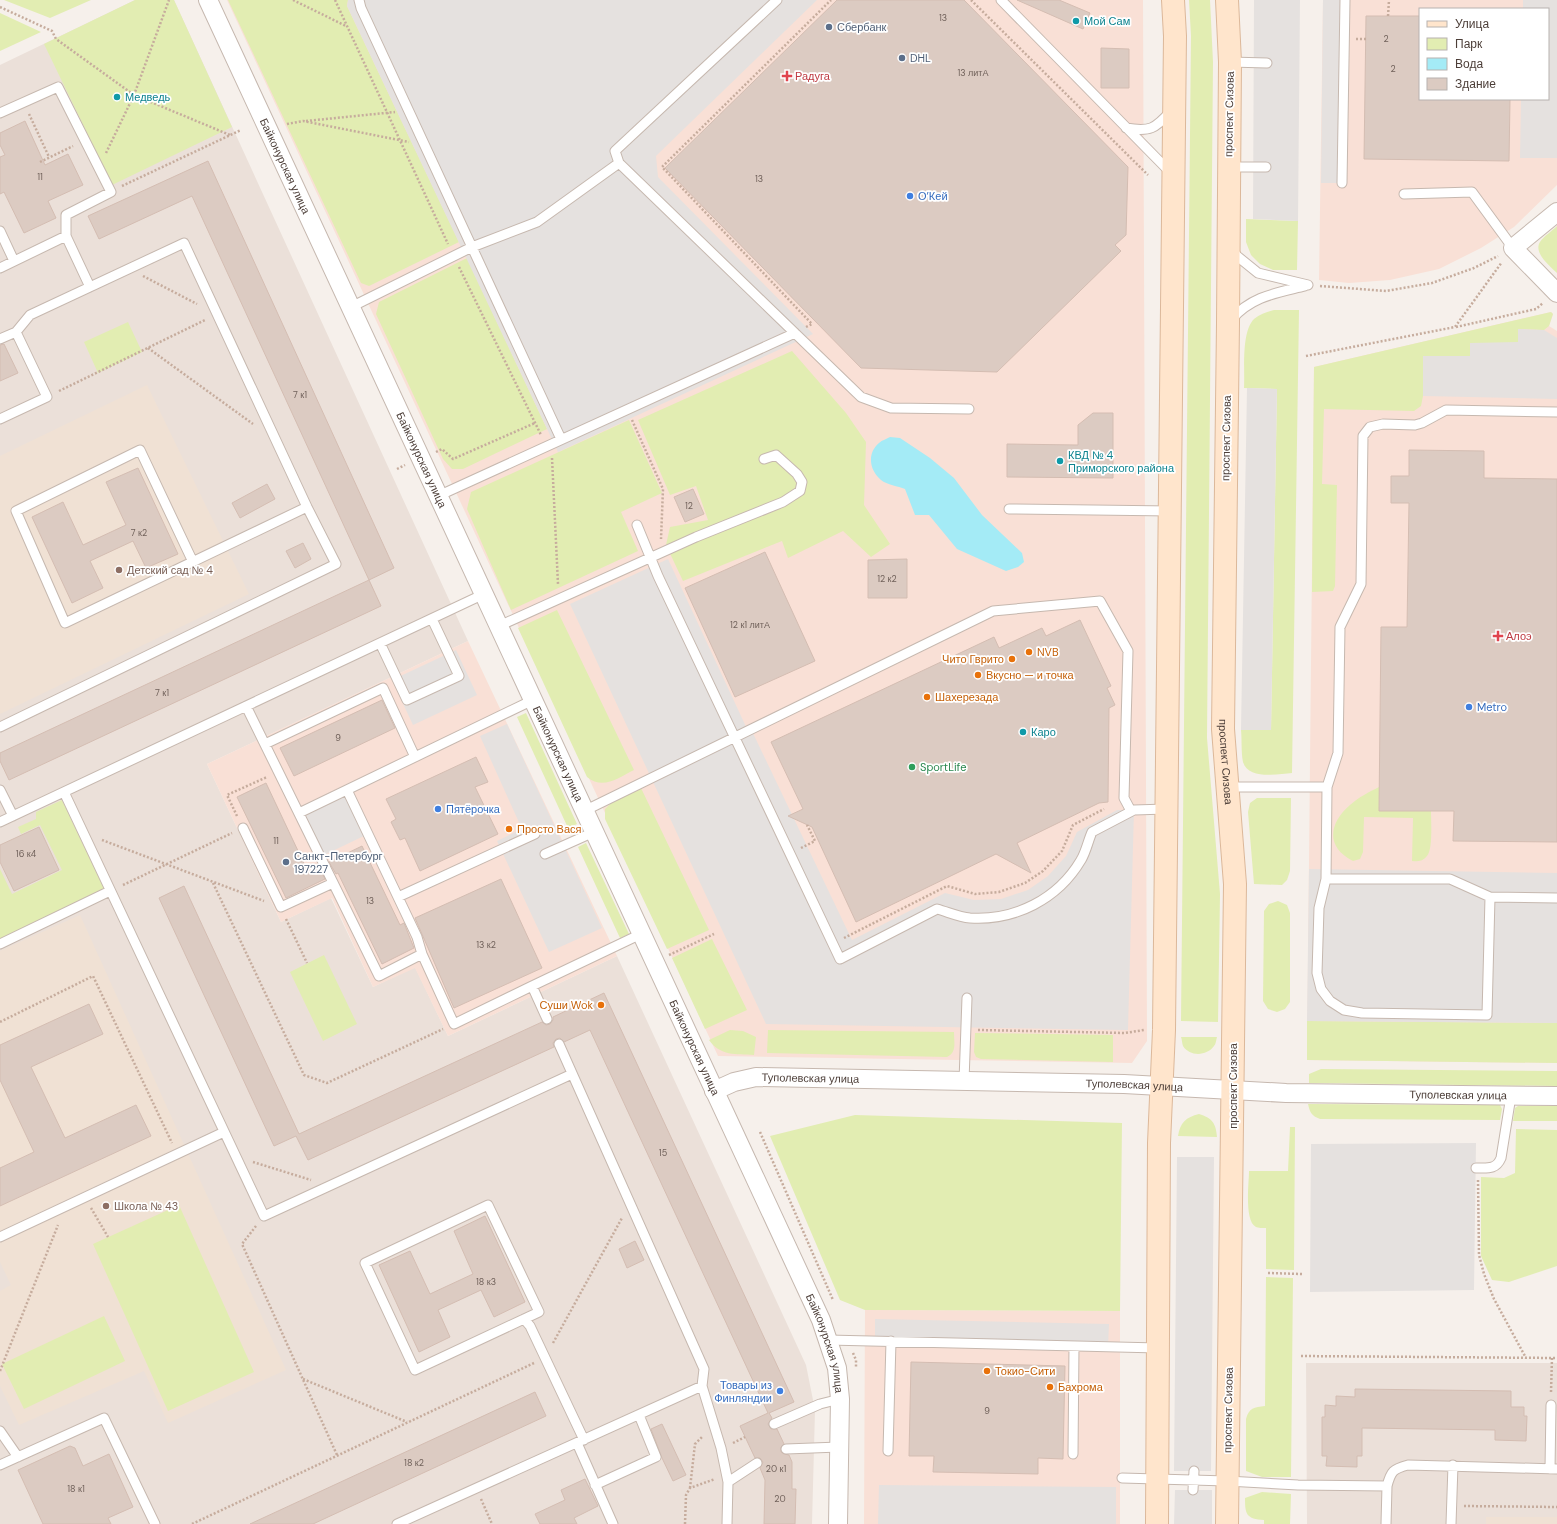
<svg xmlns="http://www.w3.org/2000/svg" width="1557" height="1524" font-family="'DM Sans',sans-serif">
	<style>
		.residential { fill: #ebe0d9 }
		.commercial { fill: #f9e0d6; fill-rule: evenodd }
		.education { fill: #f0e1d4 }
		.green { fill: #e2edb2 }
		.parking { fill: #e5e1df }
		.water { fill: #a4ebf6 }
		.building { fill: #dccbc2; stroke: #d4bdb2 }
		.lines { fill: none; stroke-linecap: round; stroke-linejoin: round }
		.lane-casing { stroke: #c6b8af; stroke-width: 11 }
		.street-casing { stroke: #c6b8af; stroke-width: 20 }
		.secondary-casing { stroke: #dcb89a; stroke-width: 24 }
		.path { stroke: #c6ac9d; stroke-width: 2.5; stroke-dasharray: 2 2; stroke-linecap: butt }
		.lane { stroke: #fff; stroke-width: 9 }
		.street { stroke: #fff; stroke-width: 18 }
		.secondary { stroke: #ffe5cc; stroke-width: 22 }
		.culture-dot { fill: #0f9aa8; stroke: #fff; stroke-width: 1.5 }
		.service-dot { fill: #5c6f8a; stroke: #fff; stroke-width: 1.5 }
		.health-dot { fill: #e0444e; stroke: #fff; stroke-width: 1.5 }
		.shop-dot { fill: #3f7fe0; stroke: #fff; stroke-width: 1.5 }
		.education-dot { fill: #8d6e63; stroke: #fff; stroke-width: 1.5 }
		.food-dot { fill: #e8710a; stroke: #fff; stroke-width: 1.5 }
		.leisure-dot { fill: #2e9e5b; stroke: #fff; stroke-width: 1.5 }
		.labels { text-anchor: middle; dominant-baseline: central; stroke-width: 3.5; stroke-linejoin: round; paint-order: stroke }
		.number-label { font-size: 9px; fill: #70615a }
		.culture-label { font-size: 11px; fill: #0d838f; stroke: #fff; text-anchor: start }
		.service-label { font-size: 11px; fill: #4e5e75; stroke: #fff; text-anchor: start }
		.health-label { font-size: 11px; fill: #be3a42; stroke: #fff; text-anchor: start }
		.street-label { font-size: 11px; fill: #4c3e38; stroke: #fff }
		.shop-label { font-size: 11px; fill: #366cbe; stroke: #fff; text-anchor: start }
		.education-label { font-size: 11px; fill: #785e54; stroke: #fff; text-anchor: start }
		.food-label { font-size: 11px; fill: #c56008; stroke: #fff; text-anchor: start }
		.leisure-label { font-size: 11px; fill: #27864d; stroke: #fff; text-anchor: start }
	</style>
	<rect width="100%" height="100%" fill="#f6f0eb"/>
	<!-- residential -->
	<path class="residential" d="M135,0H174L468,641L207,764L281,922L331,898L373,987L415,967L448,1036L617,956L806,1365L815,1410L812,1524H0V65Z
		M1306,1363H1557V1524H1307Z"/>
	<!-- commercial -->
	<path class="commercial" d="M227,0H1143L1147,1041L1132,1063L718,1056Z
		M1323,0H1557V185L1514,227L1481,248L1439,269L1390,280L1349,283L1319,280ZM1420,9H1548V99H1420Z
		M1551,312L1553,314L1549,326L1557,331V1063L1307,1060L1314,367Z
		M468,641L617,956L448,1036L415,968L373,987L332,898L281,922L207,764Z
		M865,1310L1120,1311V1524H864Z"/>
	<!-- education -->
	<path class="education" d="M147,385L249,594L0,714V456Z
		M80,915L286,1370L168,1423L144,1371L19,1425L0,1386V1291L11,1285L0,1262V951Z
		M1486,1517H1557V1524H1486Z"/>
	<!-- green -->
	<path class="green" d="M4,0H91L50,18Z
		M135,0H174L232,127L112,185L44,44Z
		M228,0H348L347,6L459,242L369,286L361,283Z
		M1189,0H1210L1213,62L1207,738L1220,894L1218,1022L1181,1021L1191,36Z
		M0,13L41,32L0,51Z
		M1246,219L1298,221L1297,270H1273L1260,264L1251,255L1246,242Z
		M1557,226V273C1550,266 1533,253 1540,242C1544,236 1552,231 1557,226Z
		M467,258L547,429L463,469H452L443,459L376,314L379,302Z
		M1274,310H1299L1292,773C1278,774 1248,780 1243,762C1241,752 1242,740 1241,730H1271L1277,389L1244,388C1245,370 1241,332 1254,319C1260,314 1267,312 1274,310Z
		M1551,312L1553,314L1549,326L1544,330L1518,329V343H1471L1470,356H1423V396L1421,406L1414,411L1324,409L1322,484L1337,485L1335,586L1333,591L1312,592L1314,367Z
		M128,322L142,352L98,373L84,342Z
		M792,351L846,413L866,442L864,505L890,544L871,557L843,531L788,558L782,541L683,581L666,545L670,527L708,520L696,486L670,495L638,420Z
		M629,420L662,493L621,512L638,551L511,610L467,509L471,492Z
		M557,610L634,770C618,778 603,790 587,777L518,628Z
		M526,713L577,824L568,828L517,717Z
		M1379,787V811H1431C1431,821 1433,849 1427,856C1423,861 1418,862 1412,861L1413,818L1364,817L1363,852L1360,859L1353,861C1325,847 1329,823 1350,805C1359,797 1369,792 1379,787Z
		M641,788L709,930L667,949L605,819V809L612,802Z
		M1257,798H1291L1290,871L1287,880L1282,885L1254,884L1248,812L1250,803Z
		M62,800L105,890L0,940V869L12,894L62,870L40,825L21,834L18,827L36,819V812Z
		M586,843L629,934L620,938L578,847Z
		M1278,901L1287,905L1290,913V1002L1285,1009L1277,1012L1268,1009L1263,1001L1264,911L1269,904Z
		M712,939L747,1010L705,1029L672,958Z
		M324,955L357,1024L323,1041L290,972Z
		M1307,1021L1557,1023V1063L1307,1060Z
		M730,1030L743,1031L756,1037L754,1055C736,1054 720,1056 709,1040Z
		M768,1030L954,1032C954,1043 957,1052 947,1057L767,1053Z
		M975,1033L1113,1035V1062L981,1059L976,1057L974,1052Z
		M1181,1037H1217C1216,1040 1216,1044 1214,1046C1207,1056 1190,1057 1183,1046C1182,1044 1182,1039 1181,1037Z
		M1321,1069L1557,1071V1086L1309,1083V1074Z
		M1308,1104L1500,1105L1502,1109L1500,1120L1320,1119C1312,1116 1310,1113 1308,1104Z
		M1518,1106H1557V1121H1513L1515,1108Z
		M1199,1114C1212,1118 1216,1123 1217,1137L1178,1136C1180,1123 1186,1117 1199,1114Z
		M855,1115L1122,1123L1120,1311L865,1310L840,1300L770,1136Z
		M1290,1127H1295L1294,1270L1266,1269V1228C1263,1228 1258,1228 1256,1227C1244,1221 1249,1183 1249,1171H1288Z
		M1516,1129L1557,1130V1266L1509,1282L1492,1280L1481,1256V1177L1504,1178L1515,1173Z
		M179,1205L254,1372L168,1411L93,1244Z
		M1266,1277L1293,1278L1291,1477H1262L1246,1471V1419C1249,1408 1254,1407 1265,1406Z
		M104,1316L125,1361L24,1409L2,1364Z
		M1262,1492L1291,1494L1290,1524H1264V1520C1246,1519 1245,1514 1245,1498Z"/>
	<!-- parking -->
	<path class="parking" d="M348,0H817L656,156L658,177L813,334L558,452L347,6Z
		M1254,0H1300L1298,221L1253,219Z
		M1323,0H1345L1342,183H1321Z
		M1523,0H1557V158H1520L1521,99H1548V9H1523Z
		M1518,329L1544,330L1557,338V399L1423,396V356H1470V343L1518,342Z
		M1247,388L1277,389L1271,730H1241Z
		M668,559L748,731L751,729L852,940L945,893L974,900L1001,899L1028,890L1048,876L1066,856L1077,832L1117,810H1134L1128,1030L766,1024L570,604Z
		M456,650L477,695L413,725L392,680Z
		M507,724L602,928L549,952L497,841L522,829L480,736Z
		M347,790L368,834L320,857L299,813Z
		M1309,869L1557,873V1023L1307,1021Z
		M1476,1143L1474,1290L1310,1292L1311,1144Z
		M1177,1157H1214L1211,1471H1174Z
		M875,1319L1109,1324L1108,1347L875,1341Z
		M879,1485L1116,1487V1524H878Z
		M1175,1490H1212V1524H1174Z"/>
	<!-- water -->
	<path class="water" d="M890,437L900,438L930,458L954,478L982,515L1022,553L1024,562L1018,567L1006,571L957,549L929,515H915L905,489C898,486 887,485 881,480C869,470 867,453 879,443C882,440 887,439 890,437Z"/>
	<!-- building -->
	<path class="building" d="M837,0H964L1128,167L1126,235L1115,245L1121,251L997,372L861,368L665,168Z
		M1017,0H1059L1090,13L1083,29Z
		M1366,16H1420V99H1510L1509,161L1364,159Z
		M1101,48L1129,49V88H1101Z
		M25,121L45,165L68,154L83,185L48,201L56,218L24,233L4,192L0,194V157L5,155L0,145V133Z
		M208,161L394,568L369,580L192,196L99,239L88,216Z
		M4,344L18,373L0,381V345Z
		M1093,413H1113V478L1007,477V444L1078,445V425Z
		M1409,450L1484,451V478L1557,479V842L1453,841L1454,811H1379L1381,627H1407L1409,503H1391V476H1409Z
		M138,468L178,554L146,568L133,541L90,561L103,588L72,603L32,517L63,502L83,545L126,525L106,482Z
		M267,484L275,499L240,518L232,503Z
		M693,489L704,514L685,522L674,497Z
		M303,543L311,559L295,568L286,551Z
		M765,552L815,661L735,697L685,588Z
		M907,559V598H868V560Z
		M369,580L381,606L9,780L0,761V753Z
		M1080,620L1111,686L1107,688L1115,705L1109,708L1108,802L1099,803L1017,843L1031,873L996,854L856,922L812,827L788,816L803,809L771,742L994,637L999,648L1042,628L1046,636Z
		M382,700L395,728L294,776L280,748Z
		M476,757L488,782L475,787L498,834L420,871L405,838L400,840L391,822L396,819L386,799Z
		M266,783L308,872L319,867L325,879L286,898L237,797Z
		M39,827L59,870L14,891L0,862V845Z
		M362,846L400,925L404,923L414,948L382,964L338,873L336,874L329,862Z
		M501,879L542,968L454,1008L415,918Z
		M184,886L299,1134L542,1022L546,1025L550,1024L553,1020V1017L604,993L794,1402L769,1413L772,1418L768,1424L771,1429H777L784,1444L781,1447V1452L784,1454L789,1455L792,1462V1489H796L795,1524H764L765,1480L760,1468L763,1462L760,1458H755L740,1426L768,1413L590,1030L564,1042L560,1038L556,1039L553,1043L554,1047L308,1160L296,1136L274,1146L159,898Z
		M89,1004L103,1034L31,1067L65,1138L136,1105L151,1136L0,1206V1168L34,1152L0,1080V1045Z
		M485,1216L525,1302L494,1317L481,1290L438,1310L450,1337L419,1352L379,1265L410,1251L430,1294L473,1274L454,1231Z
		M635,1241L644,1260L627,1268L619,1249Z
		M911,1362L1065,1366L1063,1459L1038,1458V1474L933,1472L934,1456H909Z
		M1355,1389L1511,1391V1407H1524V1416H1527L1526,1441L1495,1440V1430L1362,1428V1456H1357V1467L1326,1466L1327,1456H1322V1417H1325V1405L1336,1406V1396L1355,1397Z
		M535,1392L546,1416L423,1473L313,1524H250Z
		M662,1424L686,1475L673,1481L662,1458L651,1429Z
		M70,1446L75,1448L83,1466L109,1454L133,1507L108,1518L111,1524H43L18,1470Z
		M585,1479L598,1506L574,1518L577,1524H540L535,1514L565,1500L561,1490Z"/>
	<g class="lines">
		<!-- lane casing -->
		<g class="lane-casing">
			<path id="lane" d="M359,0L361,8L561,439
				M777,0L615,151L619,163L861,397L891,408L969,409
				M1001,0L1171,173
				M1230,62L1267,63
				M0,113L58,87L111,192L66,215V236
				M1126,128C1150,132 1155,129 1171,111
				M1229,167H1266
				M1342,183L1345,0
				M1404,194L1472,192L1513,248
				M0,231L14,261
				M1232,249L1237,256L1258,273L1308,285
				M0,268L66,236L90,287
				M351,307L472,247L537,222L619,163
				M1232,319C1252,296 1277,293 1305,286
				M0,339L16,332L30,315L184,243L307,507L336,564L0,727
				M0,419L47,397L16,332
				M438,496L795,333
				M1009,509L1171,511
				M637,525L658,576L840,959L937,909C948,912 959,917 970,918C1015,921 1058,899 1081,860C1086,852 1088,841 1092,832L1134,810L1166,809
				M193,562L140,450L16,511L65,623L307,507
				M499,626L696,537L783,502L800,491L802,482L797,474L776,455L764,459
				M380,643L407,700L459,676L432,619
				M246,706L379,976L422,954
				M265,744L383,688L415,757
				M1227,787H1327L1326,879L1319,908L1317,973L1321,989L1330,1001L1344,1010L1362,1013L1487,1015L1490,897
				M1327,787L1338,753L1340,627L1361,584L1363,436L1370,427L1383,424L1415,425L1422,423L1446,410L1557,412
				M0,790L13,816
				M347,790L417,937L422,954L454,1024L532,986
				M64,792L264,1216L572,1074
				M584,811L993,611L1100,601L1128,651L1124,798L1131,811
				M299,813L533,700
				M0,822L484,594
				M243,828L281,907L333,883
				M545,854L594,832
				M1326,879H1450L1490,897L1557,898
				M398,897L535,834
				M0,944L110,891
				M547,1019L532,986L641,934
				M559,1044L704,1369L702,1386L721,1448L728,1482L727,1524
				M964,1081L967,998
				M1476,1168C1487,1168 1496,1170 1501,1158L1511,1096
				M488,1205L539,1312L415,1370L365,1263Z
				M0,1237L224,1132
				M524,1319L530,1326L584,1440
				M828,1340L1158,1348
				M774,1424L820,1404L840,1399
				M0,1431L18,1457
				M577,1443L613,1524
				M786,1449L839,1447
				M888,1451L891,1341
				M1073,1454L1074,1346
				M0,1465L104,1418L155,1524
				M1550,1469L1551,1405
				M1122,1478L1227,1481L1298,1485L1387,1486C1391,1471 1393,1469 1408,1465L1557,1469
				M728,1482L757,1463
				M595,1485L656,1457L639,1415
				M1193,1490L1194,1471
				M397,1524L702,1386
				M1386,1524L1387,1486
				M1451,1524L1453,1465"/>
		</g>
		<!-- street casing -->
		<g class="street-casing">
			<g id="street">
				<path id="s1" d="M208,0L821,1320L837,1368L840,1399L838,1524"/>
				<path d="M1557,212L1513,248L1557,293"/>
				<path id="s2" d="M714,1091L734,1082L756,1077L1124,1084L1286,1093L1557,1096"/>
			</g>
		</g>
		<!-- secondary casing -->
		<g class="secondary-casing">
			<g id="secondary">
				<path id="s3" d="M1227,0L1230,62L1228,323L1223,729L1235,884L1227,1524"/>
				<path d="M1157,1524L1159,1143L1164,1030L1175,36L1173,0"/>
			</g>
		</g>
		<!-- path -->
		<path class="path" d="M293,0L346,26
			M335,0L448,244
			M971,0L1148,175
			M0,7L52,31L56,39L134,95L230,135
			M1388,16L1389,0
			M1356,39H1366
			M29,114L49,157
			M306,121L395,112
			M287,124L303,121L409,142
			M106,153L134,95L169,0
			M40,162L73,146
			M122,186L241,130
			M459,267L541,435
			M143,276L197,304
			M1320,286L1386,291L1432,283L1474,268L1498,256
			M806,327L812,324L662,167L831,0
			M1456,327L1536,309L1543,303
			M148,348L253,424
			M1306,356L1455,327L1502,262
			M59,391L205,320
			M632,420L663,489L661,539
			M436,452L442,449L453,459L535,423
			M552,458L558,584
			M397,469L405,465
			M237,816L227,795L267,777
			M102,840L264,901
			M801,848L815,841L807,825
			M213,883L304,1075L327,1083L443,1029
			M123,885L232,833
			M286,919L307,963
			M844,938L947,886L975,894L999,892L1025,883L1043,871L1062,851L1073,825L1104,809
			M669,955L714,934
			M0,1022L93,976L172,1143
			M978,1030L1125,1033L1144,1030
			M760,1132L833,1300
			M253,1162L311,1180
			M1478,1180L1479,1255L1484,1274L1494,1299L1526,1358
			M91,1208L108,1237
			M256,1226L242,1244L337,1455
			M1268,1273L1302,1274
			M553,1343L622,1218
			M853,1353L856,1360V1367
			M1301,1356L1557,1358
			M0,1371L58,1225
			M303,1379L407,1422
			M1551,1392L1552,1358
			M733,1443L745,1437
			M690,1488L695,1444L703,1436
			M481,1499L492,1524
			M1464,1506L1557,1507
			M192,1524L534,1363
			M685,1524L686,1495L690,1488L715,1479"/>
		<!-- lane -->
		<use href="#lane" class="lane"/>
		<!-- street -->
		<use href="#street" class="street"/>
		<!-- secondary -->
		<use href="#secondary" class="secondary"/>
	</g>
	<!-- markers -->
	<g class="culture-dot">
		<circle cx="1076" cy="21" r="4"/>
		<circle cx="117" cy="97" r="4"/>
		<circle cx="1060" cy="461" r="4"/>
		<circle cx="1023" cy="732" r="4"/>
	</g>
	<g class="service-dot">
		<circle cx="829" cy="27" r="4"/>
		<circle cx="902" cy="58" r="4"/>
		<circle cx="286" cy="862" r="4"/>
	</g>
	<g class="health-dot">
		<path d="M785 70h4v4h4v4h-4v4h-4v-4h-4v-4h4z"/>
		<path d="M1496 630h4v4h4v4h-4v4h-4v-4h-4v-4h4z"/>
	</g>
	<g class="shop-dot">
		<circle cx="910" cy="196" r="4"/>
		<circle cx="1469" cy="707" r="4"/>
		<circle cx="438" cy="809" r="4"/>
		<circle cx="780" cy="1391" r="4"/>
	</g>
	<g class="education-dot">
		<circle cx="119" cy="570" r="4"/>
		<circle cx="106" cy="1206" r="4"/>
	</g>
	<g class="food-dot">
		<circle cx="1029" cy="652" r="4"/>
		<circle cx="1012" cy="659" r="4"/>
		<circle cx="978" cy="675" r="4"/>
		<circle cx="927" cy="697" r="4"/>
		<circle cx="509" cy="829" r="4"/>
		<circle cx="601" cy="1005" r="4"/>
		<circle cx="987" cy="1371" r="4"/>
		<circle cx="1050" cy="1387" r="4"/>
	</g>
	<circle class="leisure-dot" cx="912" cy="767" r="4"/>
	<g class="labels">
		<!-- number labels -->
		<g class="number-label">
			<text x="943" y="18">13</text>
			<text x="1386" y="39">2</text>
			<text x="1393" y="69">2</text>
			<text x="973" y="73">13 литА</text>
			<text x="40" y="177">11</text>
			<text x="759" y="179">13</text>
			<text x="300" y="395">7 к1</text>
			<text x="689" y="506">12</text>
			<text x="139" y="533">7 к2</text>
			<text x="887" y="579">12 к2</text>
			<text x="750" y="625">12 к1 литА</text>
			<text x="162" y="693">7 к1</text>
			<text x="338" y="738">9</text>
			<text x="276" y="841">11</text>
			<text x="26" y="854">16 к4</text>
			<text x="370" y="901">13</text>
			<text x="486" y="945">13 к2</text>
			<text x="663" y="1153">15</text>
			<text x="486" y="1282">18 к3</text>
			<text x="987" y="1411">9</text>
			<text x="414" y="1463">18 к2</text>
			<text x="776" y="1469">20 к1</text>
			<text x="76" y="1489">18 к1</text>
			<text x="780" y="1499">20</text>
		</g>
		<!-- culture labels -->
		<g class="culture-label">
			<text x="1084" y="21">Мой Сам</text>
			<text x="125" y="97">Медведь</text>
			<text x="1068" y="455">КВД № 4<tspan x="1068" dy="13">Приморского района</tspan></text>
			<text x="1031" y="732">Каро</text>
		</g>
		<!-- service labels -->
		<g class="service-label">
			<text x="837" y="27">Сбербанк</text>
			<text x="910" y="58">DHL</text>
			<text x="294" y="856">Санкт-Петербург<tspan x="294" dy="13">197227</tspan></text>
		</g>
		<!-- health labels -->
		<g class="health-label">
			<text x="795" y="76">Радуга</text>
			<text x="1506" y="636">Алоэ</text>
		</g>
		<!-- street labels -->
		<g class="street-label">
			<text transform="translate(1229 114) rotate(-89)">проспект Сизова</text>
			<text stroke="none"><textPath href="#s1" startOffset="183">Байконурская улица</textPath></text>
			<text transform="translate(1226 438) rotate(-89)">проспект Сизова</text>
			<text stroke="none"><textPath href="#s1" startOffset="507">Байконурская улица</textPath></text>
			<text stroke="none"><textPath href="#s1" startOffset="831">Байконурская улица</textPath></text>
			<text stroke="none"><textPath href="#s3" startOffset="762">проспект Сизова</textPath></text>
			<text stroke="none"><textPath href="#s1" startOffset="1155">Байконурская улица</textPath></text>
			<text stroke="none"><textPath href="#s2" startOffset="99">Туполевская улица</textPath></text>
			<text stroke="none"><textPath href="#s2" startOffset="423">Туполевская улица</textPath></text>
			<text transform="translate(1233 1086) rotate(-90)">проспект Сизова</text>
			<text stroke="none"><textPath href="#s2" startOffset="747">Туполевская улица</textPath></text>
			<text stroke="none"><textPath href="#s1" startOffset="1479">Байконурская улица</textPath></text>
			<text transform="translate(1228 1410) rotate(-89)">проспект Сизова</text>
		</g>
		<!-- shop labels -->
		<g class="shop-label">
			<text x="918" y="196">О’Кей</text>
			<text x="1477" y="707">Metro</text>
			<text x="446" y="809">Пятёрочка</text>
			<text x="772" y="1385" text-anchor="end">Товары из<tspan x="772" dy="13">Финляндии</tspan></text>
		</g>
		<!-- education labels -->
		<g class="education-label">
			<text x="127" y="570">Детский сад № 4</text>
			<text x="114" y="1206">Школа № 43</text>
		</g>
		<!-- food labels -->
		<g class="food-label">
			<text x="1037" y="652">NVB</text>
			<text x="1004" y="659" text-anchor="end">Чито Гврито</text>
			<text x="986" y="675">Вкусно — и точка</text>
			<text x="935" y="697">Шахерезада</text>
			<text x="517" y="829">Просто Вася</text>
			<text x="593" y="1005" text-anchor="end">Суши Wok</text>
			<text x="995" y="1371">Токио-Сити</text>
			<text x="1058" y="1387">Бахрома</text>
		</g>
		<!-- leisure labels -->
		<g class="leisure-label">
			<text x="920" y="767">SportLife</text>
		</g>
	</g>
	<!-- legend -->
	<rect x="1419" y="8" width="130" height="92" fill="#ffffff" stroke="#b7b2af"/>
	<rect x="1427" y="21" width="20" height="6" fill="#ffe5cc" stroke="#b7b2af"/>
	<text x="1455" y="28" font-size="12" fill="#4c3e38">Улица</text>
	<rect x="1427" y="38" width="20" height="12" fill="#e2edb2" stroke="#b7b2af"/>
	<text x="1455" y="48" font-size="12" fill="#4c3e38">Парк</text>
	<rect x="1427" y="58" width="20" height="12" fill="#a4ebf6" stroke="#b7b2af"/>
	<text x="1455" y="68" font-size="12" fill="#4c3e38">Вода</text>
	<rect x="1427" y="78" width="20" height="12" fill="#dccbc2" stroke="#b7b2af"/>
	<text x="1455" y="88" font-size="12" fill="#4c3e38">Здание</text>
</svg>
